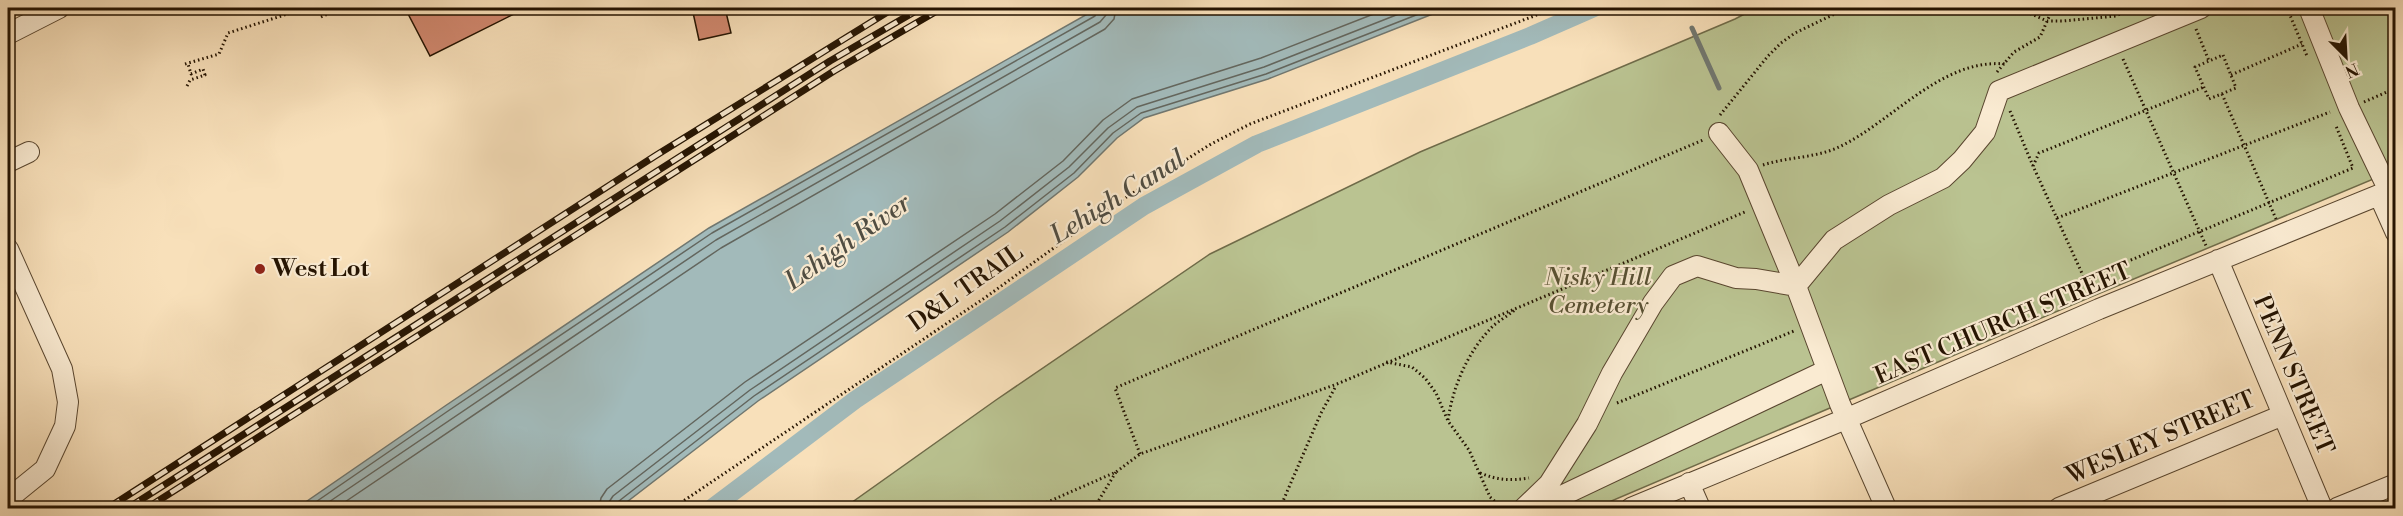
<svg xmlns="http://www.w3.org/2000/svg" width="2403" height="516" font-family="'Libre Bodoni',serif">
	<style>
		.green { fill: #bac391; stroke: #6f6b49; stroke-width: 1.5 }
		.water { fill: #a2baba; stroke: #707770; stroke-width: 1.5 }
		.lines { fill: none; stroke-linecap: round; stroke-linejoin: round }
		.shore { stroke: #63665e; stroke-width: 1.5 }
		.stream { stroke: #707770; stroke-width: 5 }
		.canal { stroke: #a2baba; stroke-width: 18 }
		.building { fill: #d1886f; stroke: #241301; stroke-width: 1.5 }
		.minor-casing { stroke: #59462f; stroke-width: 22 }
		.path { stroke: #241301; stroke-width: 3; stroke-dasharray: 1.5 3; stroke-linecap: butt }
		.minor { stroke: #faebd2; stroke-width: 20 }
		.rail-casing { stroke: #241301; stroke-width: 7 }
		.rail { stroke: #faebd2; stroke-width: 4.5; stroke-dasharray: 14; stroke-linecap: butt }
		.poi-dot { fill: #8f2418; stroke: #faebd2; stroke-width: 2 }
		.labels { text-anchor: middle; dominant-baseline: central; stroke-width: 4.5; stroke-linejoin: round; paint-order: stroke }
		.poi-label { font-size: 24px; font-weight: bold; fill: #241301; stroke: #faebd2; text-anchor: start }
		.park-label { font-size: 24px; font-style: italic; fill: #585133; stroke: #faebd2 }
		.street-label { font-size: 24px; fill: #241301; stroke: #faebd2 }
		.water-label { font-size: 26px; font-style: italic; fill: #504d42; stroke: #faebd2 }
	</style>
	<rect width="100%" height="100%" fill="#f8e0ba"/>
	<filter id="stains"><feTurbulence type="fractalNoise" baseFrequency=".00333" numOctaves="4"/><feColorMatrix values="0 0 0 0 .2 0 0 0 0 .09 0 0 0 0 .02 0 0 0 .5 -.17"/></filter>
	<radialGradient id="worn" r=".72"><stop offset=".6" stop-color="#630" stop-opacity="0"/><stop offset="1" stop-color="#630" stop-opacity=".3"/></radialGradient>
	<!-- green -->
	<path class="green" d="M1756,8H2395V170L2093,296L1595,508H844L996,400L1210,254L1420,152L1735,19Z"/>
	<!-- water -->
	<path class="water" d="M1098,8H1448L1268,79L1144,118L1117,138L1078,177L1008,232L758,401L619,508H297L445,406L709,228Z"/>
	<g class="lines">
		<!-- shore -->
		<path class="shore" d="M307,508L448,411L712,233L1095,16L1099,8
			M320,508L716,240L1100,22L1106,15L1107,8
			M336,508L721,248L1105,29L1114,19L1116,8
			M599,508L601,498L607,489L745,382L995,214L1063,161L1103,120L1132,99L1261,58L1389,8
			M608,508L609,502L613,496L750,390L1000,221L1069,167L1108,128L1137,107L1264,67L1414,8
			M616,508L619,501L754,396L1005,227L1074,173L1113,133L1141,113L1266,74L1434,8"/>
		<!-- stream -->
		<path class="stream" d="M1692,28L1719,88"/>
		<!-- canal -->
		<path class="canal" d="M712,508L855,400L1144,206L1257,144L1530,36L1594,8"/>
	</g>
	<!-- building -->
	<path class="building" d="M405,8H526L430,56Z
		M692,8H725L731,33L699,40Z"/>
	<g class="lines">
		<!-- minor casing -->
		<g class="minor-casing">
			<path id="minor" d="M2309,8L2349,108L2389,191
				M8,34L59,8
				M1719,133L1748,170L1796,286L1840,404L1886,508
				M8,162L29,152
				M2379,195L2396,233
				M8,249L62,369L68,402L65,426L45,469L8,499
				M2218,260L2322,508
				M1689,483L1700,508
				M1524,508L1549,484L1587,424L1612,373L1653,303L1673,276L1697,266L1736,278L1756,279L1796,286L1834,240L1889,205L1943,178L1962,160L1985,132L1999,91L2201,8
				M1536,508L1827,370
				M1631,508L1848,418L2099,309L2396,188
				M2059,508L2283,415
				M2337,508L2396,484"/>
		</g>
		<!-- path -->
		<path class="path" d="M2018,8L2047,21H2063L2116,16L2131,8
			M2287,8L2307,56
			M321,17L341,8
			M2196,29L2209,61
			M2223,55L2236,88L2209,99L2195,67Z
			M2123,59L2207,248
			M185,64L219,54L228,33L306,8
			M1997,72L2014,52L2040,37L2053,8
			M2231,75L2302,44
			M187,86L190,80L205,75L203,69L191,74L188,64
			M2222,94L2276,219
			M2364,102L2396,88
			M2010,111L2033,166
			M1720,115L1768,56L1781,43L1795,33L1847,8
			M1763,165C1787,157 1816,158 1839,147C1892,122 1942,58 2005,64
			M2057,218L2330,112
			M2085,279L2353,168L2336,126
			M2091,293L2033,166L2039,153L2204,87
			M1386,362L1412,367L1425,378L1436,393L1448,421L1469,450L1490,497L1502,508
			M1617,403L1794,331
			M1448,420C1453,386 1468,351 1493,326C1500,320 1509,315 1516,309
			M1140,454L1115,388L1703,140
			M1480,473C1497,480 1510,481 1529,478
			M673,508L986,297L1109,208L1211,144L1250,124L1555,8
			M1034,508L1116,472L1140,454L1337,384L1747,211
			M1094,508L1116,472
			M1280,508L1321,413L1336,386"/>
		<!-- minor -->
		<use href="#minor" class="minor"/>
		<!-- rail casing -->
		<g class="rail-casing">
			<path id="rail" d="M108,508L655,156L894,8
				M128,508L830,61L921,8
				M147,508L834,71L942,8"/>
		</g>
		<!-- rail -->
		<use href="#rail" class="rail"/>
	</g>
	<!-- markers -->
	<circle class="poi-dot" cx="260" cy="269" r="6"/>
	<g class="labels">
		<!-- poi labels -->
		<g class="poi-label">
			<text x="272" y="269">West Lot</text>
		</g>
		<!-- park labels -->
		<g class="park-label">
			<text x="1598" y="278">Nisky Hill<tspan x="1598" dy="28">Cemetery</tspan></text>
		</g>
		<!-- street labels -->
		<g class="street-label">
			<text transform="translate(966 288) rotate(-35)">D&amp;L TRAIL</text>
			<text transform="translate(2003 324) rotate(-23)">EAST CHURCH STREET</text>
			<text transform="translate(2293 375) rotate(67)">PENN STREET</text>
			<text transform="translate(2161 438) rotate(-23)">WESLEY STREET</text>
		</g>
		<!-- water labels -->
		<g class="water-label">
			<text transform="translate(1118 197) rotate(-32)">Lehigh Canal</text>
			<text transform="translate(848 242) rotate(-35)">Lehigh River</text>
		</g>
	</g>
	<!-- margin -->
	<rect width="2403" height="516" fill="none" stroke="#f8e0ba" stroke-width="30"/>
	<rect x="9" y="9" width="2385" height="498" fill="none" stroke="#241301" stroke-width="3"/>
	<rect x="15" y="15" width="2373" height="486" fill="none" stroke="#241301" stroke-width="1.5"/>
	<!-- north arrow -->
	<g transform="translate(2346 57) rotate(156)" stroke="#faebd2" stroke-width="4.5" paint-order="stroke">
	<path d="M0-4.5L10 22L0 15L-10 22Z" fill="#241301"/>
	<text y="-9" font-size="16" font-weight="bold" text-anchor="middle" fill="#241301">N</text>
	</g>
	<rect width="100%" height="100%" filter="url(#stains)"/>
	<rect width="100%" height="100%" fill="url(#worn)"/>
</svg>
